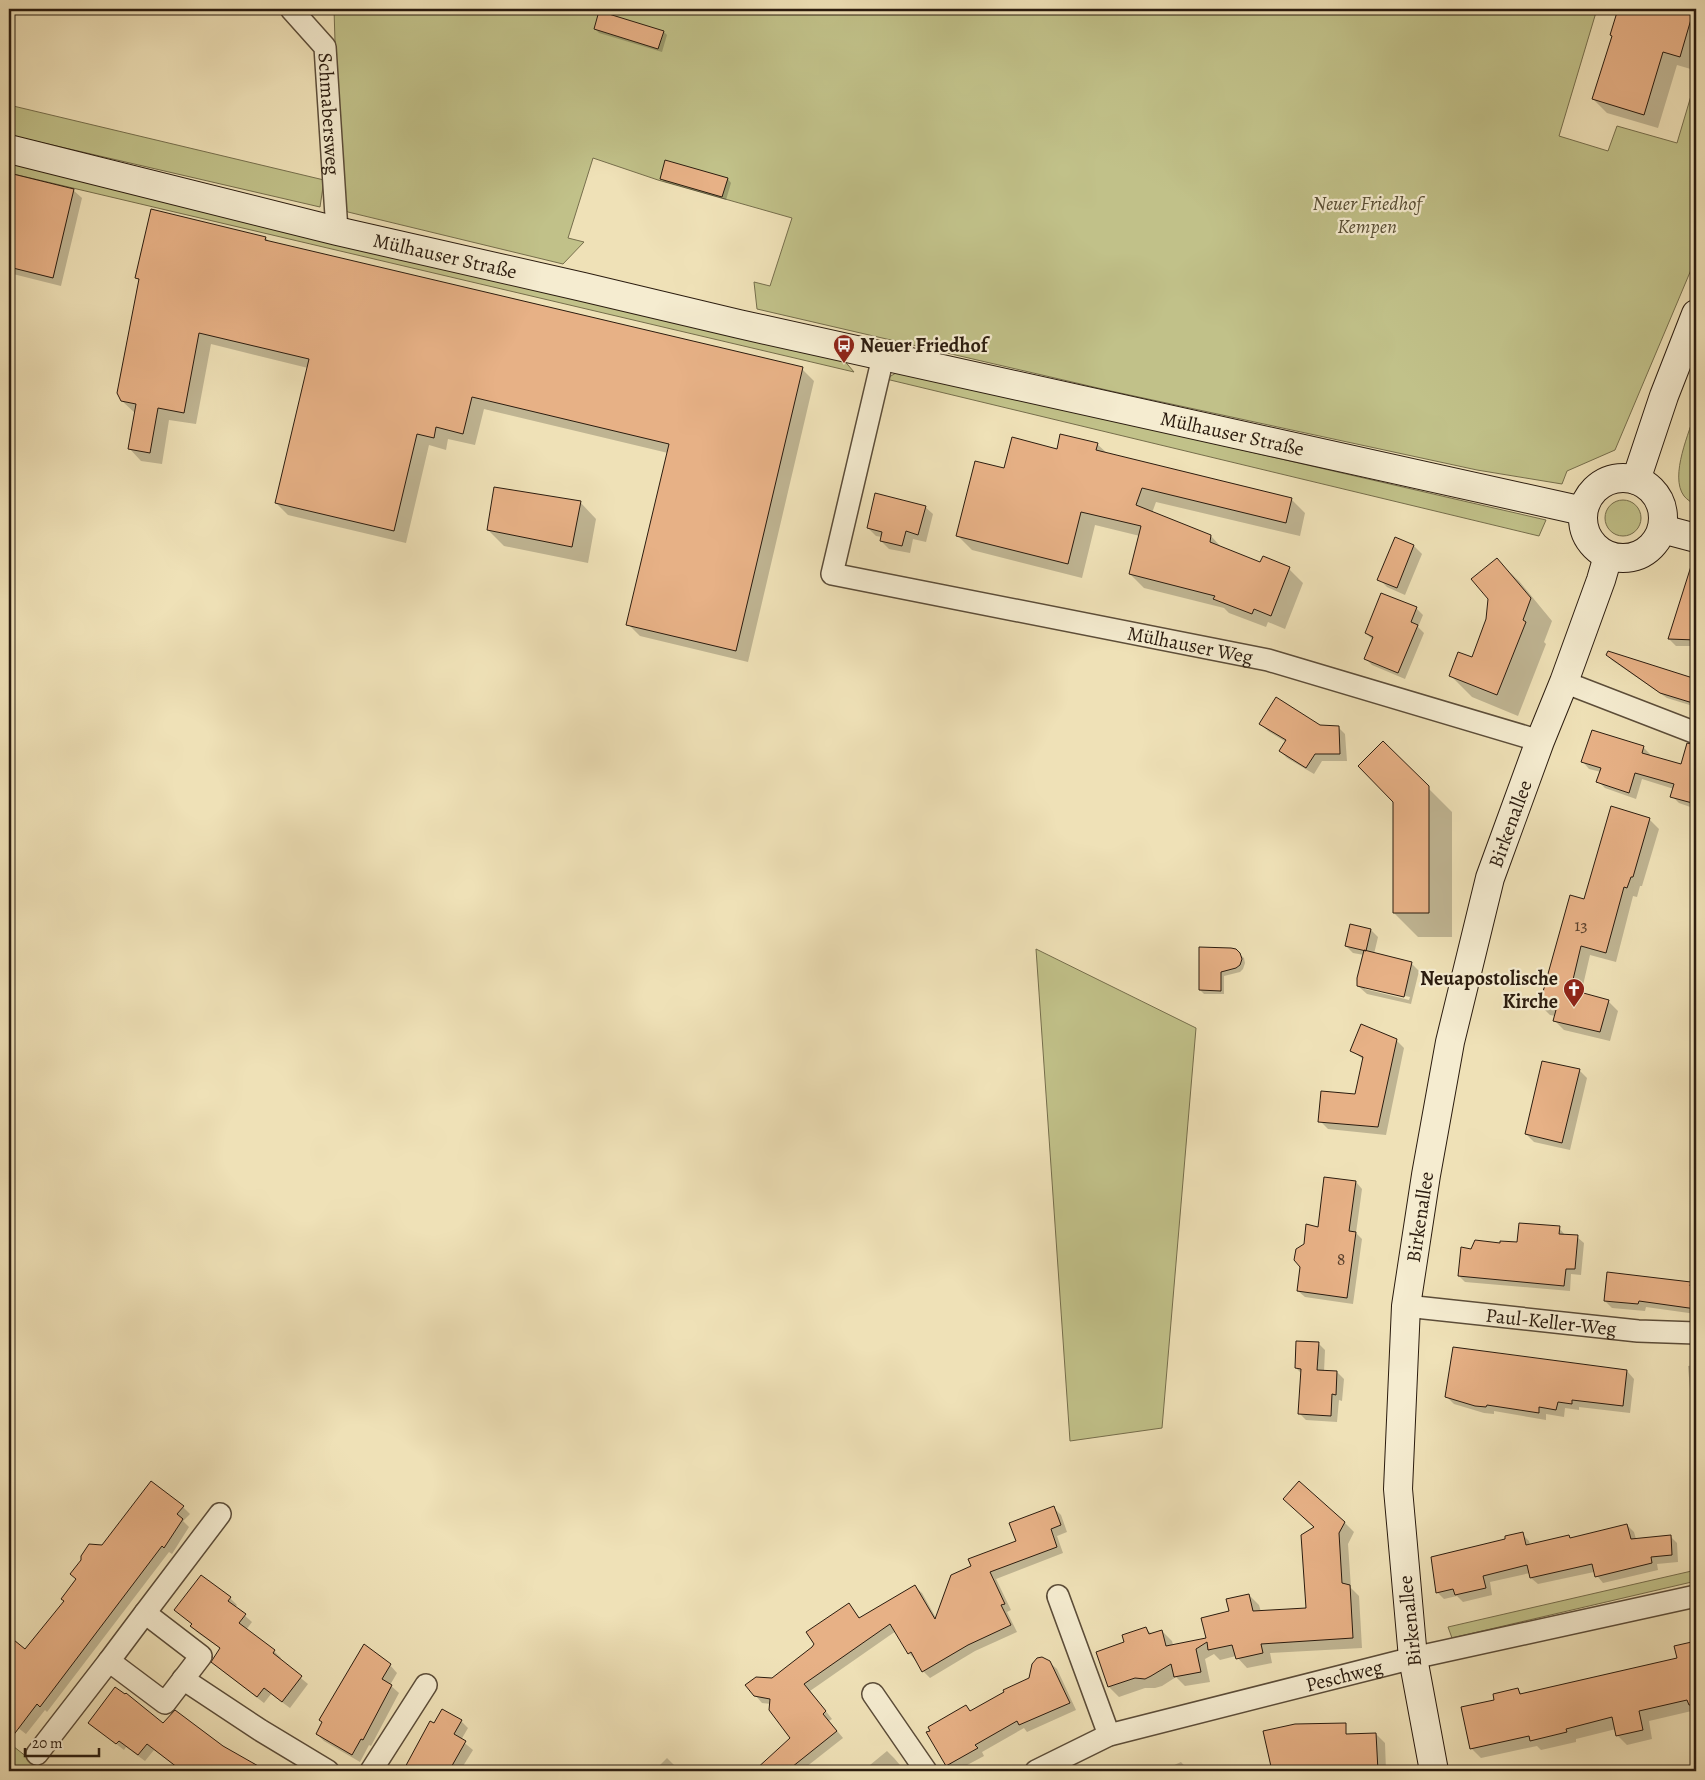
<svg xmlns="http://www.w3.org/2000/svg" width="1705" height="1780" font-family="Alegreya,serif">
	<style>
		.green { fill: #c1c189; stroke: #766e4c }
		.shadow { fill: #0003; fill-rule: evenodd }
		.building { fill: #e7b186; stroke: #2b1c0f }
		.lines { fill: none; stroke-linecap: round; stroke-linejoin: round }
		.street-casing { stroke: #5c4d39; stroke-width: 24 }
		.secondary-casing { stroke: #2b1c0f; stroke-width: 30 }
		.street { stroke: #f5ecd0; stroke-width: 21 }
		.secondary { stroke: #f5ecd0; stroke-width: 28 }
		.labels { text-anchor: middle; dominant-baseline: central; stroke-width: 4.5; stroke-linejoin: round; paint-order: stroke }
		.number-label { font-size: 18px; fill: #5a412d }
		.street-label { font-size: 20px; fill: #2b1c0f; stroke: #f5ecd0 }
		.park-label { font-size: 20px; font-style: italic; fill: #584e34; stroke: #f5ecd0 }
		.poi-label { font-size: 20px; font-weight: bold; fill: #2b1c0f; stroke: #f5ecd0; text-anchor: start }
	</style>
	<rect width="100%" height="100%" fill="#efe1b7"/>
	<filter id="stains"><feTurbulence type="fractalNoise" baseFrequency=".004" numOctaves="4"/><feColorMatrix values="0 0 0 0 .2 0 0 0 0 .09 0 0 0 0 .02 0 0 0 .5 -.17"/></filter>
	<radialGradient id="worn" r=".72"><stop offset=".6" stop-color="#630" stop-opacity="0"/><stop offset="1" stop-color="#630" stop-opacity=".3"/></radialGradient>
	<!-- green -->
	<path class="green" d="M334,9H1597L1559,136L1608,151L1617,126L1677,143L1696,79V258L1615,450L1567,471L1562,484L1477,470L1111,391L757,309L754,282L770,286L792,218L658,180L593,158L568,238L584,242L563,264L348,212L340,204Z
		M9,105L324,180L320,207L9,135Z
		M9,160L842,358L854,372L9,173Z
		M899,371L1546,520L1539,536L886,379Z
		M1696,410V506C1693,503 1687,500 1684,496C1669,476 1690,431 1696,410Z
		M1605 518a18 18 0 1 1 36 0a18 18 0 1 1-36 0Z
		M1036,949L1196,1028L1162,1428L1070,1441Z
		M1696,1570V1581L1452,1638L1448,1627Z
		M9,1743L45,1771H9Z"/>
	<!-- shadow -->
	<path class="shadow" d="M1619,9H1694L1696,10V61L1694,70L1677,65L1658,128L1607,113L1593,99L1613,36L1611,35Z
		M595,29L664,32L667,35L662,52L599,33Z
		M9,175L73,190L82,198L61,286L9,273Z
		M661,179H728L731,183L726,200L665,182Z
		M152,211L266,238L270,243L802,369L814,381L748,662L640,636L628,624L668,453L484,409L475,445L448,439L446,450L429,445L406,543L288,515L276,503L308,368L211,344L196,424L169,420L162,464L141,461L129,448L135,413L122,401L140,281L137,278Z
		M1097,444L1108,454L1291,499L1305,513L1300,536L1156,502L1152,513L1211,536L1222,548L1261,563L1289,569L1303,583L1285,629L1268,622L1266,627L1229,613L1224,608L1144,588L1130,574L1140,536L1095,525L1082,578L972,550L958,536L1005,469L1058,450Z
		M580,502L596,519L588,563L504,546L488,530Z
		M925,507L933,514L926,542L913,539L910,553L889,549L881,541L882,537L876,536L868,528Z
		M1395,539L1414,546L1422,554L1405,595L1387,587L1379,579Z
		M1497,560L1519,581L1552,621L1544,642L1546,644L1518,716L1472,697L1451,676L1473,658L1488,619Z
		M1682,598H1696V646H1676L1669,639Z
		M1416,608L1423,615L1418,627L1424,633L1405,679L1372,665L1365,658L1373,640L1366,633Z
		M1609,652L1696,681V707L1667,698L1613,661L1607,655Z
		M1261,724L1338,727L1345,734L1347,761H1322L1314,774L1287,758L1280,751L1286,742L1268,731Z
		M1383,743L1452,812V937H1418L1394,913V801Z
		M1643,747L1650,754L1649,756L1681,766L1683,760L1696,764V809L1679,803L1672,796L1674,789L1642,779L1636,799L1605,788L1598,781L1601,772L1589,769L1583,762Z
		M1649,819L1659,829L1642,886H1640L1637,897L1633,896L1616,962L1590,955L1581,994L1608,1001L1618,1011L1610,1041L1564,1030L1554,1020L1555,1016L1550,1015L1540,1005L1585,900Z
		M1351,926L1371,930L1378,937L1374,954L1411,963L1419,971L1411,1004L1367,994L1358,986L1364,955L1353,953L1346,946ZM1365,987L1410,997L1409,1000L1365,989Z
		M1236,951L1244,958L1245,963L1243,969L1240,972L1224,976V994H1204L1200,990Z
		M1396,1040L1404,1048L1386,1135L1328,1129L1320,1121L1356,1096L1364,1060L1351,1050Z
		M1579,1070L1587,1078L1570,1150L1534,1142L1526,1134Z
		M1356,1182L1362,1189L1356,1233L1362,1239L1353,1304L1305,1297L1298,1291L1305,1244Z
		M1559,1228L1565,1235L1577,1237L1584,1243L1581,1275L1571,1274L1570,1291L1465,1282L1459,1276L1472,1250L1501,1244H1518Z
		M1663,1279L1696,1284V1314L1646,1307L1645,1311L1612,1308L1605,1301Z
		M1318,1343L1325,1350L1324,1372H1337L1344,1379L1342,1401L1339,1400L1337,1422L1306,1420L1299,1413L1302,1374L1296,1368Z
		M1454,1348L1627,1371L1634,1379L1630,1413L1579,1407V1410L1565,1408L1564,1417L1546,1414V1420L1494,1411V1414L1484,1413L1454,1404L1447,1397Z
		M1696,1365V1439L1694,1436L1688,1366Z
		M183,1507L190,1514L183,1521L189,1527L172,1554L169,1552L47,1712L45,1710L26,1734L9,1721V1687L11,1684L9,1683V1652L16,1643L26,1651L45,1629L102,1546Z
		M1054,1508L1061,1515L1067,1532L1057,1536L1063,1553L996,1579L1011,1610L1007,1612L1017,1632L975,1651L930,1678L923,1671L917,1659L915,1660L909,1653L896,1631L810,1691L832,1719L829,1721L843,1738L801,1771H759L758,1770L792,1738L771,1704L762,1703L755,1695L772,1679L813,1648L849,1605L860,1618L915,1587L922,1593L936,1618Z
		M1344,1522L1354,1532L1348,1544L1351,1588L1359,1596L1362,1648L1270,1653L1272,1663L1247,1668L1236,1656L1220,1660L1214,1654L1205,1659L1210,1682L1185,1686L1176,1677L1162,1686L1155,1688H1145L1119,1697L1109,1687L1098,1653L1126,1643L1146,1629L1152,1634L1162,1631L1172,1641L1173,1645L1207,1639L1249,1595L1259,1605L1261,1612L1307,1609L1302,1536Z
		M1627,1525L1634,1532L1636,1539L1670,1536L1677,1543L1678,1562L1657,1564L1658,1570L1603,1583L1594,1572L1538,1584L1531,1578L1530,1573L1490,1582L1492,1595L1463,1602L1457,1596L1444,1599L1437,1592L1507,1540L1522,1534L1529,1541L1530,1545L1569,1536L1571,1539Z
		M230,1598L237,1605L235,1607L252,1622L246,1630L274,1651L281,1658L279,1660L308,1684L290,1708L271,1694L264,1703L220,1669L213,1662L221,1649L198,1633L191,1626L192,1624L176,1610Z
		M1696,1642V1710L1649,1721L1652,1739L1627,1745L1617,1735L1616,1729L1576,1739V1742L1541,1750L1537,1746L1481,1758L1471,1748L1496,1701L1518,1690L1523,1695L1679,1659L1676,1647Z
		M1049,1662L1057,1669L1076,1710L1027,1732L1024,1728L982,1752L984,1756L956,1771H952L947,1765L966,1707L971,1712L1031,1679Z
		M390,1665L397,1673L390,1685L399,1693L371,1746L369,1745L360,1762L324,1741L317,1734Z
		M461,1721L468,1728L461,1740L473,1750L460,1771H404L431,1723L435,1725Z
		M163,1724L222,1747L265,1771H182L154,1750L145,1761L126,1747L124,1750L97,1729Z
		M1376,1734L1385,1743L1386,1771H1331L1330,1736Z
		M887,1751L894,1758L905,1771H876L870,1765Z
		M667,1758L680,1771H654Z
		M1181,1762L1189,1771H1161Z"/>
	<!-- building -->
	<path class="building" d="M1618,9H1694L1680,57L1663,52L1644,115L1592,99L1612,36L1610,35Z
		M599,11L664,31L658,49L594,29Z
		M665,160L728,178L722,197L660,179Z
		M9,173L74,189L53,278L9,267Z
		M151,209L266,237L265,240L803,367L736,651L626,625L669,444L472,397L463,434L436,427L434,438L417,434L394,531L275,503L309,359L199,333L184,413L158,408L150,453L128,449L136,404L121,401L117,393L139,279L135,278Z
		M1060,434L1098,443L1096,450L1292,498L1286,523L1142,488L1136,505L1211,535L1210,542L1260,562L1263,556L1290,567L1271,616L1254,609L1252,614L1213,599L1215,596L1129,574L1141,526L1081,512L1068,564L956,536L975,461L1004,468L1012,437L1057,449Z
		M494,487L581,501L572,547L487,530Z
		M875,493L926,506L918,535L906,531L902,546L880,541L882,532L867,528Z
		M1395,537L1414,545L1397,588L1377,580Z
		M1497,558L1531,598L1523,620L1526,622L1497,695L1449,676L1458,652L1472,657L1486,619L1488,599L1471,579Z
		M1692,563H1696V640L1668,639Z
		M1381,593L1417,607L1411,622L1418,625L1398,673L1364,659L1373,637L1365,633Z
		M1608,651L1696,679V704L1660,693L1606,655Z
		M1276,697L1320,725L1339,726L1340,754H1315L1306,768L1279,751L1286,740L1259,724Z
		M1592,730L1644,746L1642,753L1681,764L1687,743L1696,745V804L1670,797L1674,784L1635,773L1629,793L1596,782L1601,768L1581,762Z
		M1383,741L1429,786V913H1393V802L1358,766Z
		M1611,806L1650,818L1633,877H1631L1627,888L1624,887L1606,953L1581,946L1571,988L1577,989L1576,991L1609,1000L1600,1032L1553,1021L1556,1010L1539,1006L1570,895L1584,899Z
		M1350,924L1371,929L1366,951L1345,946Z
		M1199,947L1231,948L1236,949L1240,953L1242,959L1240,965L1236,968L1221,972V991L1199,990Z
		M1364,950L1412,962L1404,997L1357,986V978Z
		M1361,1024L1397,1039L1378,1127L1318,1122L1321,1091L1355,1094L1363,1057L1350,1051Z
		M1542,1061L1580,1069L1562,1143L1525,1134Z
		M1324,1177L1356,1181L1349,1231L1356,1232L1347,1298L1297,1291L1300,1267L1294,1260L1296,1249L1304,1244L1306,1224L1318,1227Z
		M1519,1223L1560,1226L1559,1234L1578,1235L1575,1269H1566L1564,1286L1458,1276L1461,1247L1471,1249L1475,1240L1500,1243V1241L1517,1242Z
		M1607,1272L1691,1282L1690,1286L1696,1287V1309L1639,1301L1638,1304L1604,1301Z
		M1296,1341L1319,1342L1317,1370L1337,1371L1336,1395L1332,1394L1331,1416L1298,1414L1301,1369L1295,1368Z
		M1453,1347L1627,1370L1623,1406L1572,1400V1404L1558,1402L1556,1410L1539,1407V1413L1487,1405L1486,1407L1475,1406L1445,1397Z
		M151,1481L184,1506L177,1514L183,1519L164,1548L162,1546L40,1707L37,1704L9,1741V1636L25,1649L64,1601L61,1599L76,1579L70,1574L81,1560V1556L89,1544L102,1545Z
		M1299,1481L1345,1522L1339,1533L1342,1583L1350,1585L1353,1638L1261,1644L1263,1653L1236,1659L1232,1645L1208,1650L1207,1642L1196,1649L1201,1672L1174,1677L1171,1664L1151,1676L1145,1679L1135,1678L1108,1687L1096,1652L1124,1642L1122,1635L1146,1627L1149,1634L1162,1630L1166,1646L1206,1638L1201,1618L1229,1611L1226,1599L1249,1594L1253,1611L1306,1608L1301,1535L1314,1527L1283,1499Z
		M1054,1506L1061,1525L1051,1529L1057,1547L990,1572L1005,1604L1001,1605L1011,1625L968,1645L922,1672L911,1652L908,1654L890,1624L804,1684L826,1711L823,1714L837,1731L787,1771H754L790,1738L769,1710L770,1699L754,1696L745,1685L756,1677L772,1678L812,1647L814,1644L806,1632L849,1603L859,1618L915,1585L935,1619L951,1575L971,1566L968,1559L1016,1541L1009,1523Z
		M1627,1524L1631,1539L1671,1535L1672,1555L1651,1557L1652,1563L1595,1577L1592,1564L1530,1578L1527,1565L1483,1576L1486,1588L1455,1595L1453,1589L1436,1593L1431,1557L1505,1539V1536L1523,1532L1526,1545L1569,1535L1570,1538Z
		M201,1575L231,1597L228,1601L246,1614L239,1623L275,1650L273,1653L302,1676L282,1702L264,1688L257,1697L211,1662L220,1648L190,1626L192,1624L174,1610Z
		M1696,1641V1705H1689L1687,1700L1639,1711L1643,1730L1616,1736L1612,1717L1566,1729L1567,1732L1530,1741L1529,1736L1470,1749L1461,1707L1494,1700L1493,1694L1518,1688L1520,1694L1677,1658L1674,1646Z
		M364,1644L391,1664L382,1679L392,1685L363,1740L361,1739L352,1755L316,1734L322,1722L319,1720Z
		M1042,1657L1050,1661L1070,1703L1019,1725L1017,1721L975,1745L978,1748L946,1766L926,1732L930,1731L928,1727L966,1705L970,1711L1004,1692L1003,1690L1029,1678L1032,1664L1037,1658Z
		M115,1687L125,1694L126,1693L163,1723L175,1710L223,1746L267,1771H182L147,1744L138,1755L119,1741L116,1744L88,1723Z
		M442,1709L462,1720L454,1734L466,1741L449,1771H403L430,1721L434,1723Z
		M1346,1723V1734L1376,1733L1378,1771H1272L1263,1731L1295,1724Z"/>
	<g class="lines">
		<!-- street casing -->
		<g class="street-casing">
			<g id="street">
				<path id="s1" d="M291,9L325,47L337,231"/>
				<path id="s2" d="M883,357L832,574L1268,660L1540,741"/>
				<path d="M1564,682L1696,733"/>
				<path id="s3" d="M1406,1306L1638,1331L1696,1333"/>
				<path d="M1058,1596L1109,1735"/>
				<path d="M145,1613L201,1656L165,1703L109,1661Z"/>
				<path d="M145,1613L220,1514"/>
				<path d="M183,1679L260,1730L328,1771"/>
				<path d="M873,1694L926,1771"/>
				<path d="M37,1754L109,1661"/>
				<path d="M371,1771L426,1685"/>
				<path id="s4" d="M1036,1771L1109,1735L1413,1658L1696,1596"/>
			</g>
		</g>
		<!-- secondary casing -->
		<g class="secondary-casing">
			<g id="secondary">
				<path id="s5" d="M9,149L337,231L583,287L739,324L1583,511"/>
				<circle cx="1623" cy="518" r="40"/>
				<path d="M1636,480L1664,396L1696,314"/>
				<path d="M1662,529L1696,538"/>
				<path id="s6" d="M1434,1771L1413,1658L1398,1489L1406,1306L1426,1175L1450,1042L1490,878L1540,741L1564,682L1601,580L1608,556"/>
			</g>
		</g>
		<!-- street -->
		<use href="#street" class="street"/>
		<!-- secondary -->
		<use href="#secondary" class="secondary"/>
	</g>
	<!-- icons -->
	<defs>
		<g id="bus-pin" transform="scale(1.125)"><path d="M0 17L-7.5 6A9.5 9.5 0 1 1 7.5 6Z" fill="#8f2418" stroke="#f5ecd0"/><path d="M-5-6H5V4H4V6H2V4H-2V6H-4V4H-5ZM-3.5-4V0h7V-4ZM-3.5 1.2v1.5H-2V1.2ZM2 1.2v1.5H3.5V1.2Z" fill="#fff"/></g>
		<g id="church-pin" transform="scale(1.125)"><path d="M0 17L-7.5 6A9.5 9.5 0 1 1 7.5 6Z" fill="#8f2418" stroke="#f5ecd0"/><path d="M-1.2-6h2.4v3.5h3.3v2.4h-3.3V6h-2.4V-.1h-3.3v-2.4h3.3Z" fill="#fff"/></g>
	</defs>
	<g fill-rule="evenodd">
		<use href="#bus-pin" x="844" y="345"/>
		<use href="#church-pin" x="1574" y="989"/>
	</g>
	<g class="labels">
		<!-- number labels -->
		<g class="number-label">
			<text x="1581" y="925">13</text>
			<text x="1341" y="1259">8</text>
		</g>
		<!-- street labels -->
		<g class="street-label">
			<text stroke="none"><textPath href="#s1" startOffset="118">Schmabersweg</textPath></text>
			<text stroke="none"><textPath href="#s5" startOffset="449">Mülhauser Straße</textPath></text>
			<text stroke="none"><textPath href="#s5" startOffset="1256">Mülhauser Straße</textPath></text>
			<text stroke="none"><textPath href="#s2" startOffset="588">Mülhauser Weg</textPath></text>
			<text stroke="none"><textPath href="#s6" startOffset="962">Birkenallee</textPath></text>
			<text stroke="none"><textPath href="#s6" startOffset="558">Birkenallee</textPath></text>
			<text stroke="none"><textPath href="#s3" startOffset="146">Paul-Keller-Weg</textPath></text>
			<text transform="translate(1410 1621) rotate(-96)">Birkenallee</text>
			<text stroke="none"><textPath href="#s4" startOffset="324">Peschweg</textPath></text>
		</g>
		<!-- park labels -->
		<g class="park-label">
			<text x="1367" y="203">Neuer Friedhof<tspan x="1367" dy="23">Kempen</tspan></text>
		</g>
		<!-- poi labels -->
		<g class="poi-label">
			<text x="860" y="345">Neuer Friedhof</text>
			<text x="1558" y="978" text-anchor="end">Neuapostolische<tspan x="1558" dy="23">Kirche</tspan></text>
		</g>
	</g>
	<!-- margin -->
	<rect width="1705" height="1780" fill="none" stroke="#efe1b7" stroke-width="30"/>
	<rect x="10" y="10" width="1685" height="1760" fill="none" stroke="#2b1c0f" stroke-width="2.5"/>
	<rect x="15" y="15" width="1675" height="1750" fill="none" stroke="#2b1c0f"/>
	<!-- scale -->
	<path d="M25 1748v8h74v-8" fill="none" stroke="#2b1c0f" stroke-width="2.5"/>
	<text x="32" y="1748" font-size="15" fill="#2b1c0f" stroke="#f5ecd0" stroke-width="4" paint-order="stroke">20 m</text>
	<rect width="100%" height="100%" filter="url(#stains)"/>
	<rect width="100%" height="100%" fill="url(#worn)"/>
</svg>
